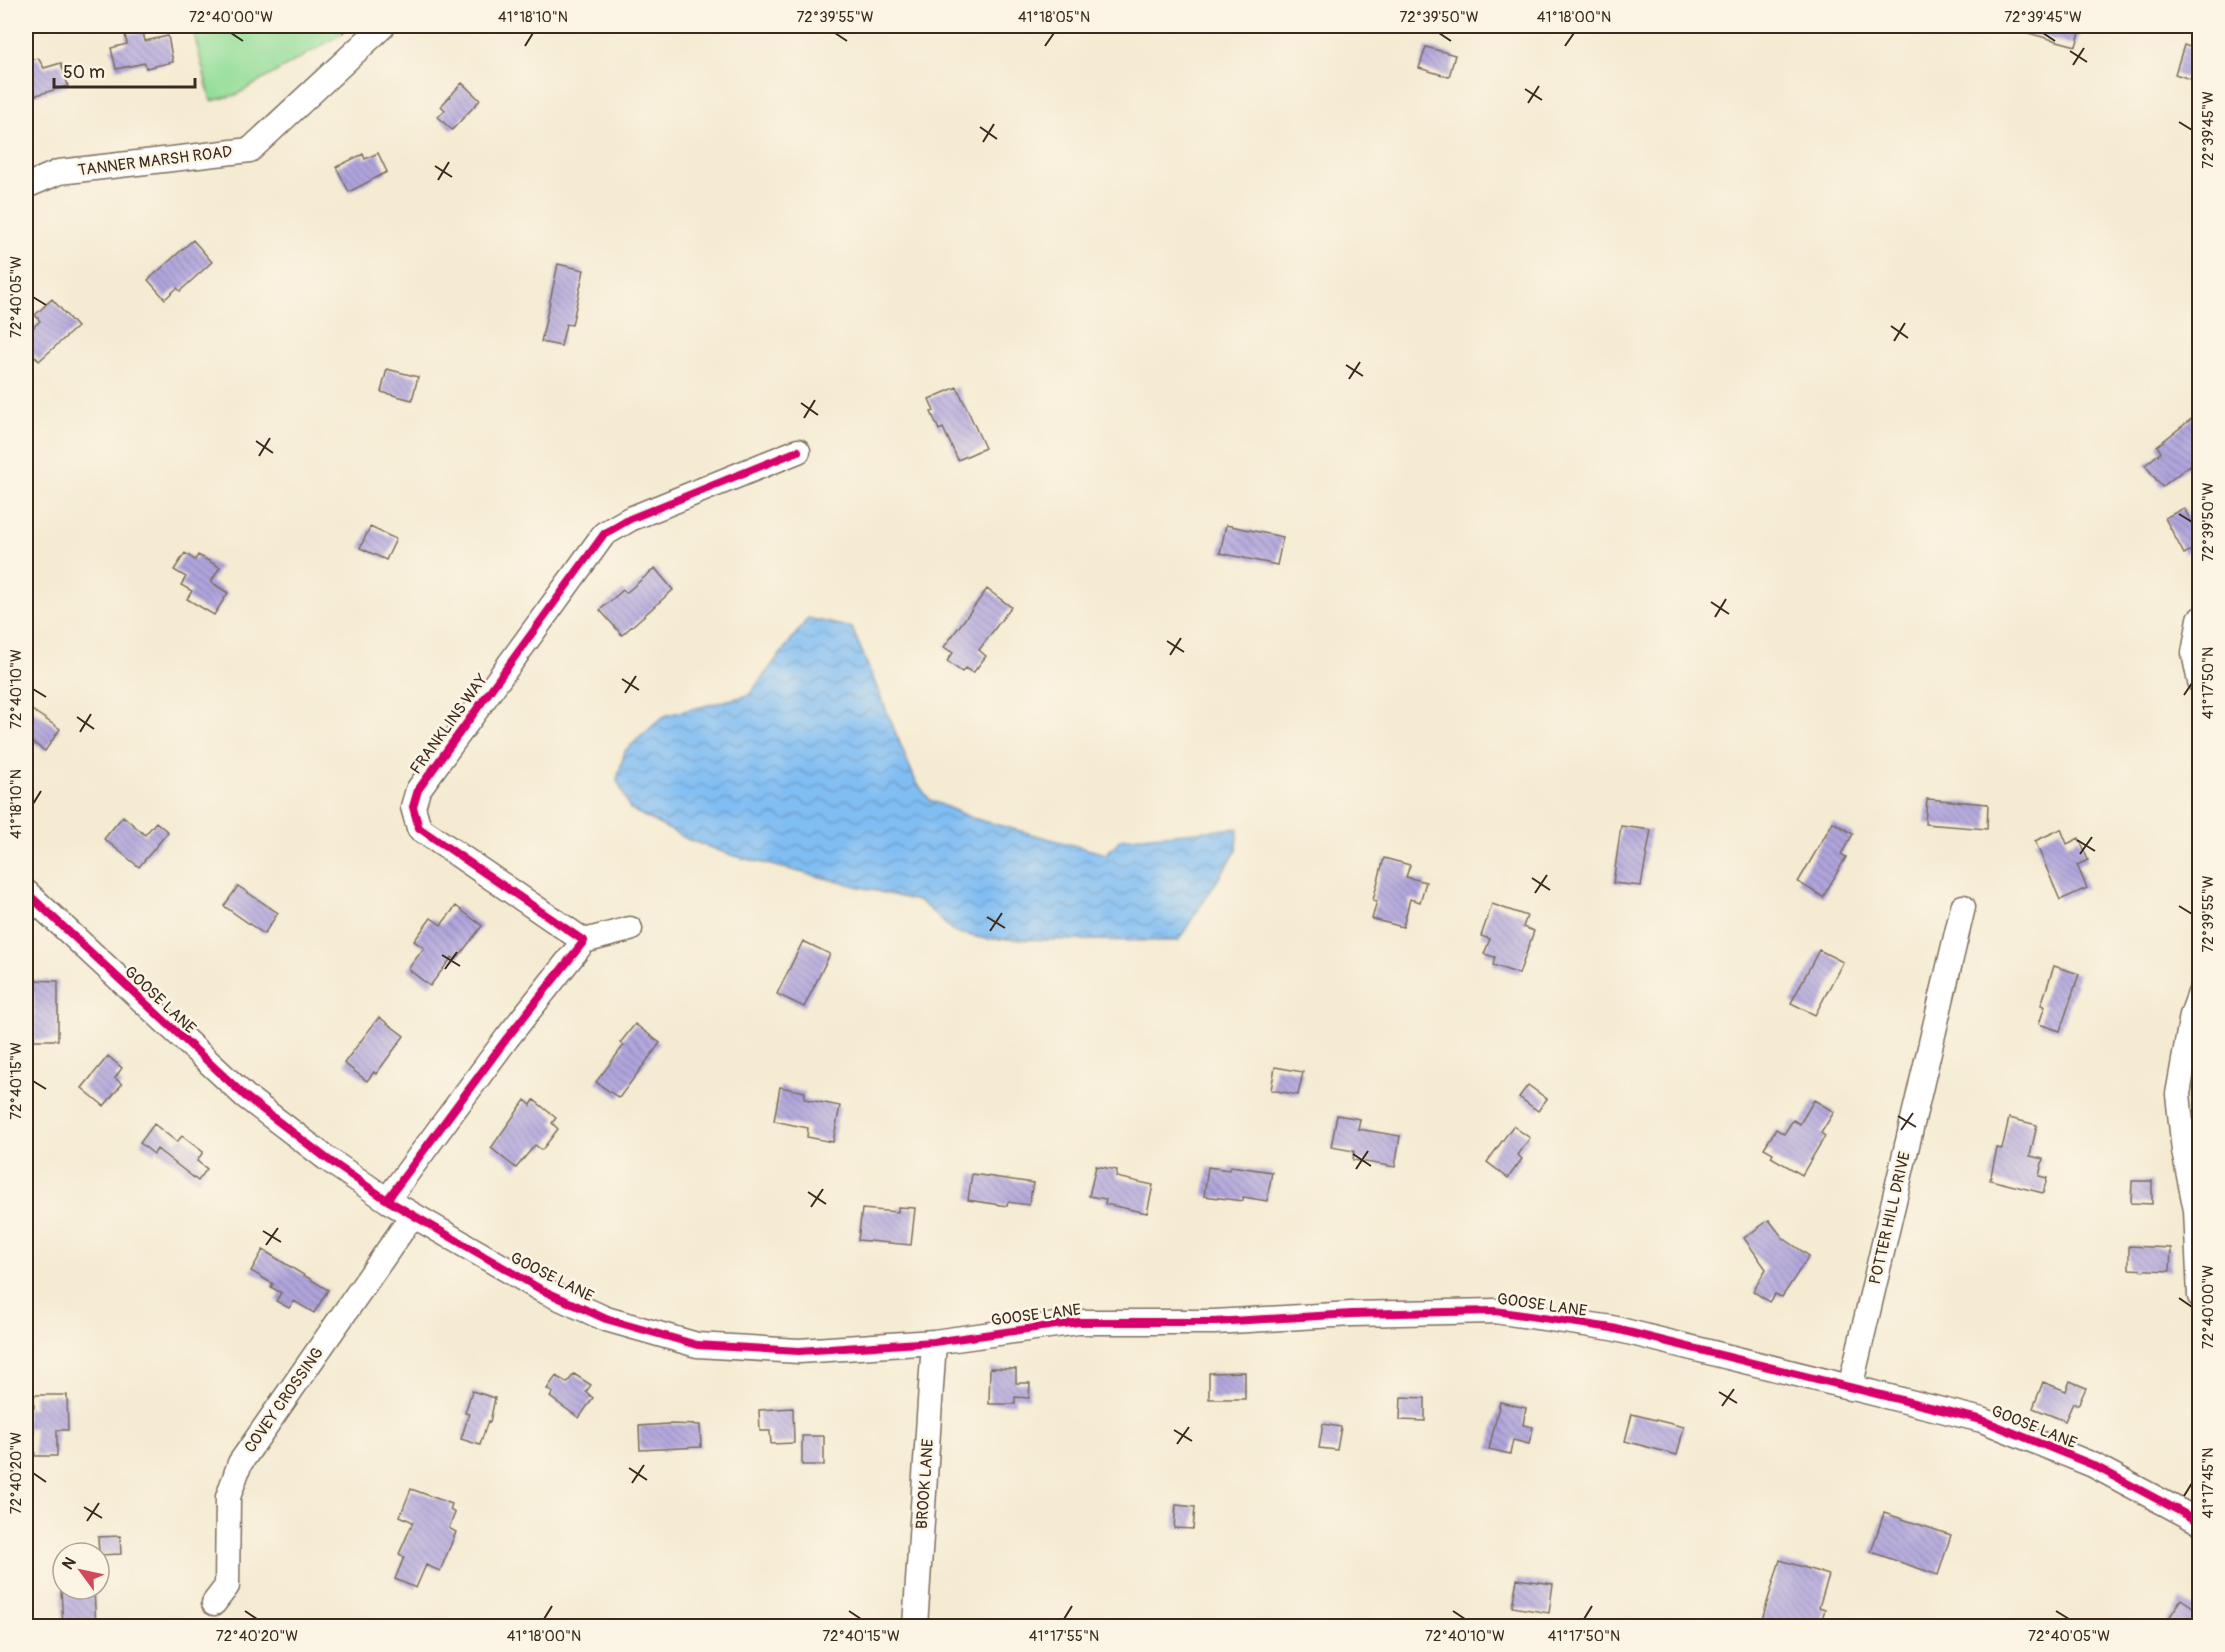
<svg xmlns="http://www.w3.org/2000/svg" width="2225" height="1652" font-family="Pangolin,sans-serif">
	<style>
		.green { fill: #94de99; stroke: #68845c; stroke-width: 1.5 }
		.water { fill: url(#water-waves); stroke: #5e7488; stroke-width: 1.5 }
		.building { fill: url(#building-back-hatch) }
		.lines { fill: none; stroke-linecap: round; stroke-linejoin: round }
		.minor-casing { stroke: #7c6e5d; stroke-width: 27 }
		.path { stroke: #7c6e5d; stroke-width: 4; stroke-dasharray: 1.5 4.5; stroke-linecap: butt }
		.minor { stroke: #fff; stroke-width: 24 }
		.cycleway-casing { stroke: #fcf5e5; stroke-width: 11 }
		.cycleway { stroke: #d6006c; stroke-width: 8 }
		.ticks { fill: none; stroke: #3b2a1e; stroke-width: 2 }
		.labels { text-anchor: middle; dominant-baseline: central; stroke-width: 5; stroke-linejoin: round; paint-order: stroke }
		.street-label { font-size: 16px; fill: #3b2a1e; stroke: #fcf5e5 }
		.neatline { fill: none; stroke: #3b2a1e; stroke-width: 2 }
		.ticks-label { font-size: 15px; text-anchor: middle; fill: #3b2a1e }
	</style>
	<defs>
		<pattern id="water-waves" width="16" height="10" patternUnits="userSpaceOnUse" patternTransform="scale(1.5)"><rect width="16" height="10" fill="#80bdf3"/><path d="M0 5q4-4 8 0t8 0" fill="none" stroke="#6a9ac4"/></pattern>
		<pattern id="building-back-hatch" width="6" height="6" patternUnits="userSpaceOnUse" patternTransform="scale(1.5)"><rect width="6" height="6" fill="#b0a5dd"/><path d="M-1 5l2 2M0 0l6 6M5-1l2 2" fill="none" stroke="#9087b3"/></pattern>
	</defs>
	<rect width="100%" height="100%" fill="#fcf5e5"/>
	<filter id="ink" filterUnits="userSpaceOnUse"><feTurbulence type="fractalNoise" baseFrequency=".0167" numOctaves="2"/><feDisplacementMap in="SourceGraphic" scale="12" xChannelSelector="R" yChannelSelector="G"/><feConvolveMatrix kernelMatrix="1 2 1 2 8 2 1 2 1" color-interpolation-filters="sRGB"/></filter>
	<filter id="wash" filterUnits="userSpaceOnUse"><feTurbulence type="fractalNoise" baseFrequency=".008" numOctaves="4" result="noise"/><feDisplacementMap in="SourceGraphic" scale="24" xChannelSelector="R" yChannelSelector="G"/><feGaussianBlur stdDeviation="1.35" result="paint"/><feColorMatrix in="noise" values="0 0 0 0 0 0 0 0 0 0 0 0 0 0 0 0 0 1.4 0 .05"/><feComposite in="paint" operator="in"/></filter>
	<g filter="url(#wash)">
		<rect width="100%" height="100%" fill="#f5ebd3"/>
		<!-- green -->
		<path class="green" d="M192,26H351L342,34L236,95L211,101Z"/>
		<!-- water -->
		<path class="water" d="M808,618L852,628L916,782L930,800L972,818L1106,854L1121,839L1238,828L1237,850L1178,941L986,939L954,932L921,902L731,855L687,839L630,809L617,780L625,751L664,716L749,695Z"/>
		<g id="blocks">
			<!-- building -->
			<path class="building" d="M2017,26H2082L2076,46L2017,30Z
				M143,32L145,41L168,36L173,62L146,68L145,63L116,69L111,48L127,44L125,35Z
				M2184,45L2199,50V82L2175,74Z
				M1426,47L1455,55L1449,77L1419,68Z
				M38,58L44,68L61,63L68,86L26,98V61Z
				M462,83L480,100L452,130L438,117L445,110L441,106Z
				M378,153L387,172L349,192L336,167L363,154L365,159Z
				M193,240L212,262L180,291L177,288L165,299L148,280Z
				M558,264L584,270L572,325L566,324L561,346L541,342Z
				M52,299L77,327L39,361L34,355L26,362V334L40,321L35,315Z
				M387,369L418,377L412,400L381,392Z
				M957,387L985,448L958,460L943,428L939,430L931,412L934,411L929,399Z
				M2199,413V477L2190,465L2162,487L2145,465L2161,452L2157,446Z
				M2184,508L2199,537V546L2184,554L2165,518Z
				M1226,525L1283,537L1277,565L1220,553Z
				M370,527L396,539L386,560L360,548Z
				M185,553L195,560L198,555L220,567L211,582L228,593L214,615L187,599L192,591L181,585L186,577L174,570Z
				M655,568L673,590L622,635L600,610L623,590L626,593Z
				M987,589L1011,607L979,650L986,656L973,673L965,668L962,672L947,661L953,653L944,647Z
				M26,706L60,729L45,751L26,738Z
				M1927,799L1988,804L1987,829L1925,824Z
				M123,816L145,835L156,822L168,832L139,867L104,839Z
				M1833,822L1853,834L1841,854L1846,857L1823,897L1798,882Z
				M1621,826L1651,830L1641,886L1613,883Z
				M2061,829L2067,844L2079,838L2088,860L2077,865L2087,888L2060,900L2035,841Z
				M1384,858L1410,865L1406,877L1426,882L1420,902L1410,899L1403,927L1372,919L1377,901L1373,900Z
				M238,886L278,913L264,934L224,906Z
				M1492,904L1527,916L1523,927L1534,931L1519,974L1493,965L1495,957L1484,954L1490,939L1481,936Z
				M456,906L482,926L456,960L452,957L430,986L408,969L424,948L414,941L431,918L441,925Z
				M803,941L830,954L804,1007L777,994Z
				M1819,950L1843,962L1815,1015L1791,1003Z
				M2054,966L2079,974L2060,1031L2039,1024L2045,1006L2041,1005Z
				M30,980L58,981V1040H34V995H30Z
				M379,1017L404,1036L376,1074L374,1072L367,1081L344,1063Z
				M635,1024L660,1043L619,1098L596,1082L624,1045L620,1043Z
				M108,1056L122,1068L115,1078L122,1084L104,1106L82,1088Z
				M1275,1067L1303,1072L1298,1095L1271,1090Z
				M1528,1085L1547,1099L1538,1111L1519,1097Z
				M780,1087L805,1092L804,1099L840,1106L833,1142L807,1137L808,1128L774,1121Z
				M525,1100L531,1105L534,1100L556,1118L552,1123L558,1129L542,1150L535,1145L516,1168L491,1148Z
				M1814,1100L1834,1112L1821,1133L1825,1136L1802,1175L1771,1157L1773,1153L1764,1148L1776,1129L1784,1134L1793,1120L1800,1124Z
				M1337,1115L1360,1119L1358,1129L1400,1136L1395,1167L1353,1160L1354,1151L1331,1147Z
				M2009,1118L2037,1125L2030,1156L2043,1159L2039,1176L2047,1178L2043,1193L1990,1180L1997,1148L2002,1149Z
				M154,1124L177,1142L182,1136L203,1152L197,1161L207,1169L198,1181L157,1149L154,1154L140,1143Z
				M1513,1126L1530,1138L1518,1155L1522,1159L1508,1178L1487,1162Z
				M1096,1166L1117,1170L1116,1177L1153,1185L1147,1213L1105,1204L1106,1199L1089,1196Z
				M1230,1166L1272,1172L1267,1201L1243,1197V1201L1204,1196L1208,1167L1229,1170Z
				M972,1174L1033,1183L1029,1205L1008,1202L1007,1206L968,1200Z
				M2132,1181H2152V1204L2131,1203Z
				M898,1207L915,1208L911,1245L858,1240L862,1209L898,1212Z
				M1769,1220L1783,1238L1809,1256L1782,1297L1775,1294L1769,1302L1753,1291L1766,1269L1744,1238Z
				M2129,1246L2171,1248L2170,1271L2129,1269Z
				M263,1250L328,1290L314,1313L294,1301L289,1308L276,1301L281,1293L271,1287L273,1284L251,1271Z
				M990,1368L1016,1369V1383H1030L1029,1398L1015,1397V1404H989Z
				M1245,1372V1399H1209V1373Z
				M574,1374L591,1385L586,1392L593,1398L579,1418L550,1397L553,1393L547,1389L556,1376L567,1383Z
				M2070,1381L2086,1388L2078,1405L2073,1403L2065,1421L2033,1408L2043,1382L2066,1391Z
				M472,1391L495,1398L490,1422L488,1421L480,1445L461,1439L469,1414L465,1413Z
				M34,1395H67L68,1430H57V1456H35L34,1428L26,1429V1408H34Z
				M1401,1397L1425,1398V1421L1400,1420Z
				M1500,1402L1526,1408L1523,1425L1533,1427L1529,1444L1513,1440L1510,1454L1489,1449Z
				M793,1408L794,1443L771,1444L770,1431H760L759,1410Z
				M1632,1414L1684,1427L1677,1455L1625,1441Z
				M669,1424L700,1425L701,1447L640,1450L639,1426Z
				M1323,1424L1341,1427L1337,1450L1319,1448Z
				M802,1436H824V1465H802Z
				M411,1489L452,1504L450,1510L455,1513L449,1528L456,1532L440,1571L426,1565L416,1588L395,1579L404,1557L399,1554L413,1522L400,1516Z
				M1176,1505L1195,1507L1193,1529L1174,1528Z
				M1884,1513L1951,1535L1938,1575L1871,1552Z
				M120,1536L121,1554L99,1555L98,1537Z
				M1780,1560L1829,1575L1819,1607L1825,1609L1821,1623L1815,1621L1813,1626H1760Z
				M1517,1579L1553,1584L1549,1613L1512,1607Z
				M61,1589L94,1590L96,1626H63Z
				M2181,1599L2199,1611V1626H2164Z"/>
		</g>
	</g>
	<g filter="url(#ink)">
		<use href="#blocks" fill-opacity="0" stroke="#7c6e5d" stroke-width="1.5"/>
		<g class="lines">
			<!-- minor casing -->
			<g class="minor-casing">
				<path id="minor" d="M26,186L59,172L250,150L383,26
					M2200,619L2194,653L2200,682
					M26,892L245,1096L326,1158L387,1200L542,1290L606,1319L697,1345L799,1351L934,1342L1078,1322H1214L1352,1314L1495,1311L1612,1328L1982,1420L2093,1465L2200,1522
					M584,941L630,929
					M2200,993L2192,1015L2178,1094L2184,1151L2196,1210L2200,1296
					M387,1200L507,1038L584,941L419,828L413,807L418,790L604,534L630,519L798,451
					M1850,1388L1963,907
					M214,1603L227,1586L228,1497L240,1463L412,1216
					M915,1626L934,1342"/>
			</g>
			<!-- path -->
			<path class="path" d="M283,26H319L347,32"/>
			<!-- minor -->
			<use href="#minor" class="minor"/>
			<!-- cycleway casing -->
			<g class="cycleway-casing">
				<path id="cycleway" d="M26,892L245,1096L326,1158L387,1200L542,1290L606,1319L697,1345L799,1351L934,1342L1078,1322H1214L1352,1314L1495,1311L1612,1328L1982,1420L2093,1465L2200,1522
					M387,1200L507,1038L584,941L419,828L413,807L418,790L604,534L630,519L798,451"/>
			</g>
			<!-- cycleway -->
			<use href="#cycleway" class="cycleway"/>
		</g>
	</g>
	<!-- ticks -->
	<path class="ticks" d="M231,33L243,41M835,33L847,41M1439,33L1451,41M2043,33L2055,41M525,46L533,33M1045,46L1054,33M1565,46L1574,33M2070,51L2087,62M2073,65L2084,48M1525,89L1542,100M1528,103L1539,86M2179,122L2192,130M980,127L997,139M983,142L994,124M435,166L452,177M438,180L449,162M33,297L46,305M1891,326L1908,338M1894,341L1905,323M1346,365L1363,376M1349,379L1360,362M801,403L818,415M804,418L815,400M256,441L273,453M259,456L270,438M2179,514L2192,522M1711,602L1729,614M1715,617L1726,599M1167,641L1184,652M1170,655L1181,638M622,679L639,690M33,689L46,697M625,693L636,676M2184,695L2192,683M77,717L94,729M80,732L91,714M33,804L41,791M2077,840L2095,851M2080,854L2092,837M1532,878L1550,890M1535,893L1547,875M2179,906L2192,914M987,917L1005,928M990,931L1002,913M442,955L460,966M445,969L457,952M33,1081L46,1089M1898,1116L1916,1127M1901,1130L1913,1113M1353,1154L1371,1166M1356,1169L1368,1151M808,1192L826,1204M811,1207L823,1189M263,1231L281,1242M266,1245L278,1228M2179,1298L2192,1307M1719,1392L1737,1403M1722,1406L1734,1389M1174,1430L1192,1441M1177,1444L1189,1427M629,1468L647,1480M33,1473L46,1482M632,1483L644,1465M2184,1496L2192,1483M84,1507L102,1518M87,1521L99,1503M245,1611L257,1619M849,1611L861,1619M1453,1611L1465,1619M2056,1611L2069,1619M544,1619L552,1606M1064,1619L1072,1606M1584,1619L1592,1606"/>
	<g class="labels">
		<!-- street labels -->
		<g class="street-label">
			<text transform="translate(155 161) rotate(-7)">TANNER MARSH ROAD</text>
			<text transform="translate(449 724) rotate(-54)">FRANKLINS WAY</text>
			<text transform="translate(160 1000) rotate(43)">GOOSE LANE</text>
			<text transform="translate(1890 1218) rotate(-77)">POTTER HILL DRIVE</text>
			<text transform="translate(552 1277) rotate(27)">GOOSE LANE</text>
			<text transform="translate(1542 1305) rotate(8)">GOOSE LANE</text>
			<text transform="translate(1036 1315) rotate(-7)">GOOSE LANE</text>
			<text transform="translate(284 1400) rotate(-55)">COVEY CROSSING</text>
			<text transform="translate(2034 1427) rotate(22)">GOOSE LANE</text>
			<text transform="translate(925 1484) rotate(-86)">BROOK LANE</text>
		</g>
	</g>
	<!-- margin -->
	<rect width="2225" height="1652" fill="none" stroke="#fcf5e5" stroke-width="66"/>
	<!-- north arrow -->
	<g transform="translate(81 1571) rotate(303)"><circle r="28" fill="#fcf5e5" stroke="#afa495" stroke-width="1.5"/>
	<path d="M0-4.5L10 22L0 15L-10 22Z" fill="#d1495b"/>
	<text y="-9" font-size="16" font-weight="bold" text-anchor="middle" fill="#3b2a1e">N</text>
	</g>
	<!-- scale -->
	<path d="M54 78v9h141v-9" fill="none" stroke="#3b2a1e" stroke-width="3"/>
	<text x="63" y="78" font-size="18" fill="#3b2a1e" stroke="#fcf5e5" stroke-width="4.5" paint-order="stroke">50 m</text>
	<rect x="33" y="33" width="2159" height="1586" class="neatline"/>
	<g class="ticks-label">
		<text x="231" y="22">72°40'00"W</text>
		<text x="533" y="22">41°18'10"N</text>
		<text x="835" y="22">72°39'55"W</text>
		<text x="1054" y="22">41°18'05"N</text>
		<text x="1439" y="22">72°39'50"W</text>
		<text x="1574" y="22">41°18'00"N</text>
		<text x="2043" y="22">72°39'45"W</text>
		<text transform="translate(2208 130) rotate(-90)" y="5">72°39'45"W</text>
		<text transform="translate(16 297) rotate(-90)" y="5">72°40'05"W</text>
		<text transform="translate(2208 522) rotate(-90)" y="5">72°39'50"W</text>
		<text transform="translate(2208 683) rotate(-90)" y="5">41°17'50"N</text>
		<text transform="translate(16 689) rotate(-90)" y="5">72°40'10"W</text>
		<text transform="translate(16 804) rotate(-90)" y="5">41°18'10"N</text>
		<text transform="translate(2208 914) rotate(-90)" y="5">72°39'55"W</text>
		<text transform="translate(16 1081) rotate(-90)" y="5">72°40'15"W</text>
		<text transform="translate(2208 1307) rotate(-90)" y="5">72°40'00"W</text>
		<text transform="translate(16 1473) rotate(-90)" y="5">72°40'20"W</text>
		<text transform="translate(2208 1483) rotate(-90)" y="5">41°17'45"N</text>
		<text x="257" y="1641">72°40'20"W</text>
		<text x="544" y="1641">41°18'00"N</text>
		<text x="861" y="1641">72°40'15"W</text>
		<text x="1064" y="1641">41°17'55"N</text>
		<text x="1465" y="1641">72°40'10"W</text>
		<text x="1584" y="1641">41°17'50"N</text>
		<text x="2069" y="1641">72°40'05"W</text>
	</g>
</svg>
